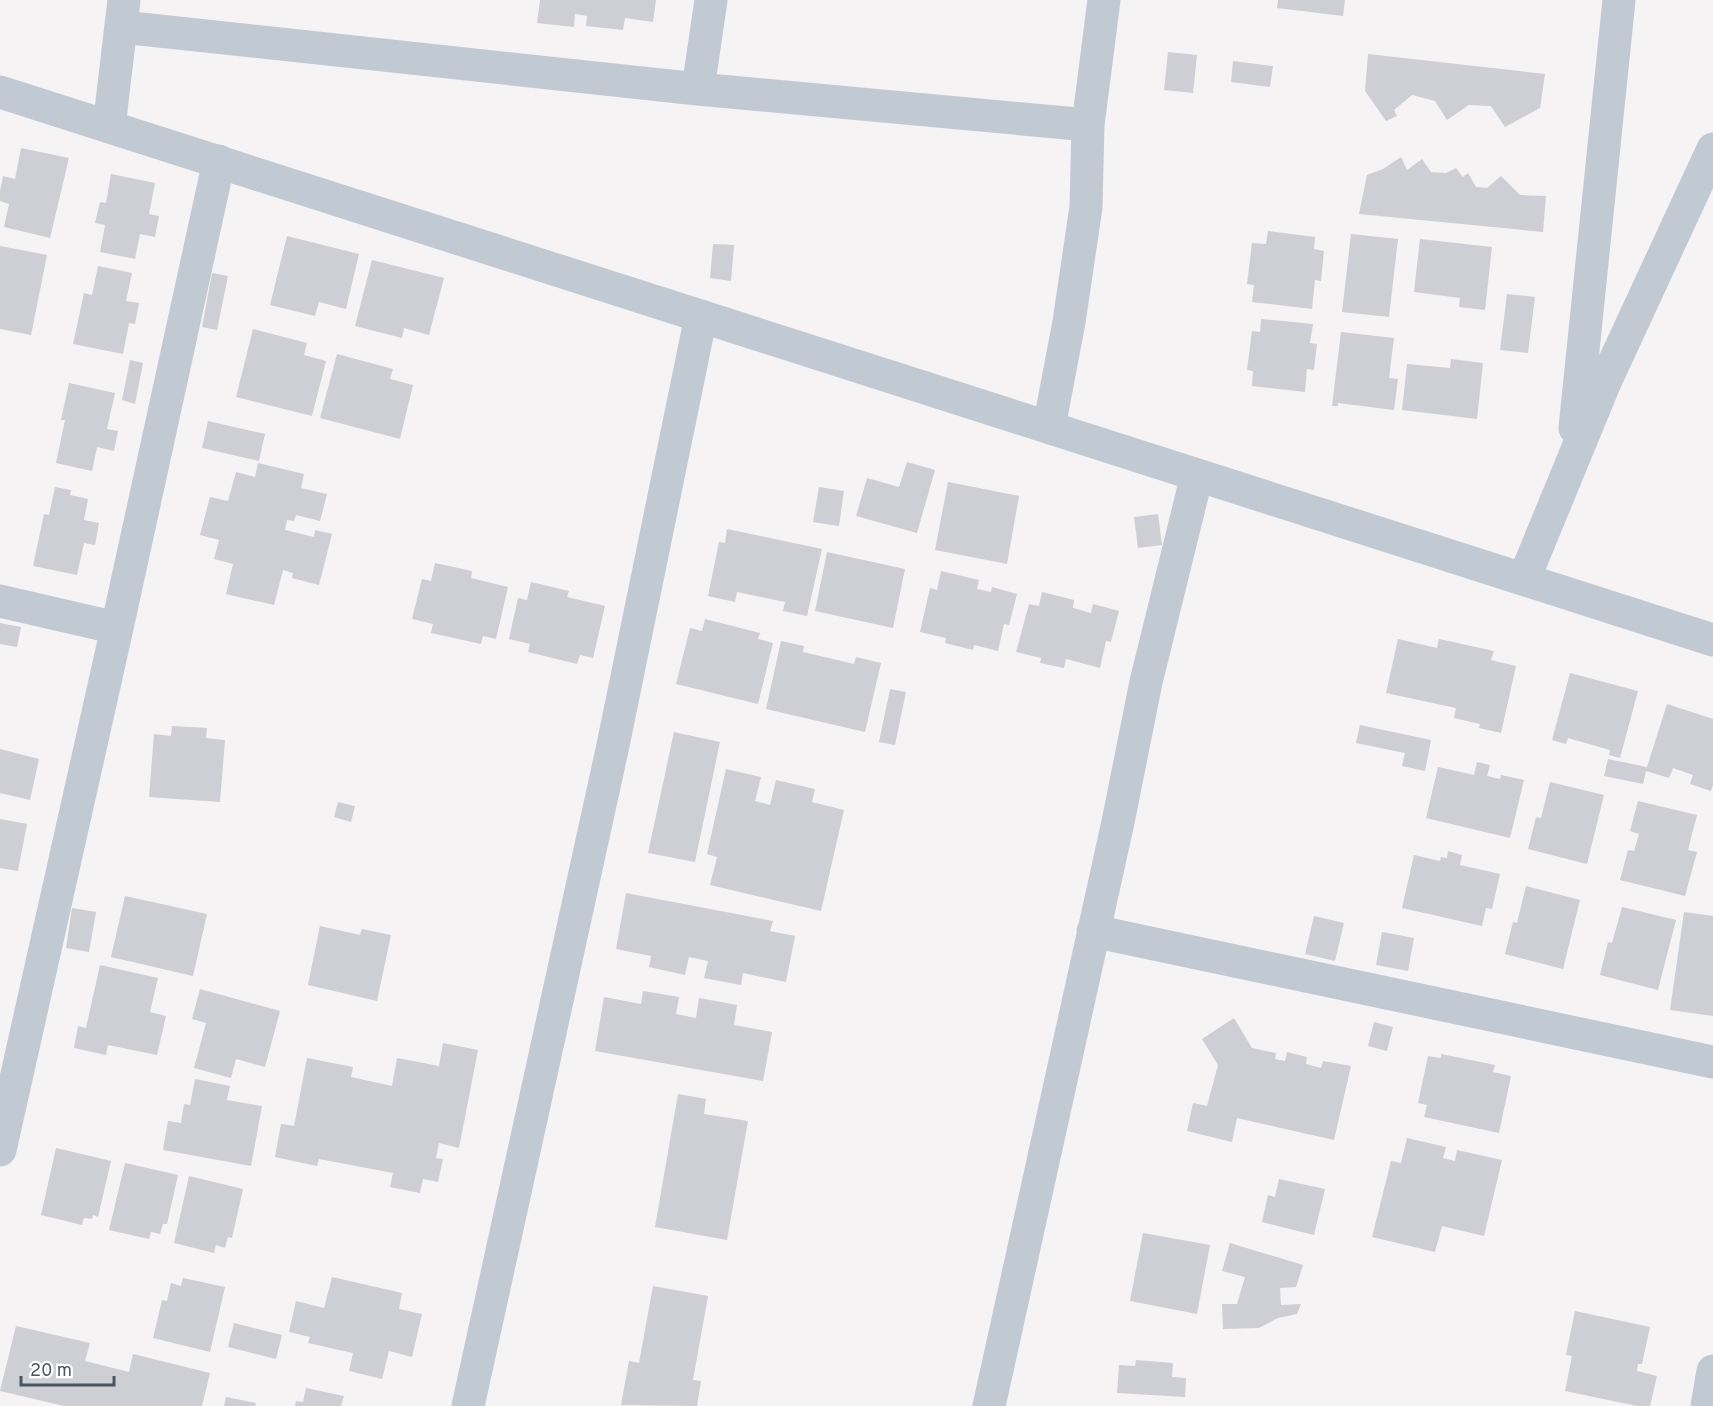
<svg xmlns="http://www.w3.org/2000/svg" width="1713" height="1406" font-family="Overpass,sans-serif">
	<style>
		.building { fill: #cdcfd5 }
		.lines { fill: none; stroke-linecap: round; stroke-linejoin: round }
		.minor { stroke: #c1cad2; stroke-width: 33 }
	</style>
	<rect width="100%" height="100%" fill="#f5f3f3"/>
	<!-- building -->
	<path class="building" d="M540,0H656L653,22L625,18L623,30L586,26L587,16L575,14L574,27L537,23Z
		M1278,0H1345L1343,16L1277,8Z
		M1168,52L1197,55L1193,93L1164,90Z
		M1368,54L1545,74L1540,108L1505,127L1491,106L1469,105L1447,120L1435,101L1412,95L1394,110L1397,116L1386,121L1365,91Z
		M1233,61L1273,66L1270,87L1231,82Z
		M21,148L69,158L50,238L4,227L9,204L0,201V191L3,176L15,179Z
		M1401,157L1407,170L1422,159L1431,172L1446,173L1456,168L1463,177L1468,173L1476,187L1487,188L1501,176L1520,195L1546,196L1543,232L1359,214L1367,175L1383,169Z
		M111,174L155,183L149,214L159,216L155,237L140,234L135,259L100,252L105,225L95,223L100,202L106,203Z
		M1268,231L1315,237L1314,249L1324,251L1321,281L1315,280L1312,309L1252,302L1254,285L1247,284L1252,243L1266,244Z
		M1351,234L1398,239L1389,317L1342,312Z
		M287,236L359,254L346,309L319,302L315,316L270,305Z
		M1420,239L1492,247L1485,310L1459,307L1460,298L1414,292Z
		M713,244L734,245L731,281L710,278Z
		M0,246L47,255L31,335L0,329Z
		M372,260L444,278L429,335L404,328L402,338L355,326Z
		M98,266L132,273L126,301L139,303L135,324L129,323L123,354L73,344L84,293L92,295Z
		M212,273L228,276L217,330L202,327Z
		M1507,294L1535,297L1528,353L1500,350Z
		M1261,319L1313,324L1310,343L1317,344L1314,370L1307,369L1305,392L1252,386L1253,371L1247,370L1252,331L1260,332Z
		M253,329L307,343L304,355L326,361L312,416L236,397Z
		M1341,332L1394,338L1389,378L1398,379L1394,410L1338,403V406H1332Z
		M337,354L393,369L390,379L413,385L400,439L320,418Z
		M1451,359L1483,363L1477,419L1402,410L1407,364L1450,368Z
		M130,360L143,363L135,404L122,400Z
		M69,383L115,393L107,429L118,431L114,451L97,447L92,471L56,463L65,420H61Z
		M208,421L265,434L259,461L202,448Z
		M907,462L935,470L917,533L856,516L867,478L899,487Z
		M258,463L304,474L301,488L327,494L320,521L296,515L294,521L287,520L285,530L314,537L315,530L332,534L319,585L292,578L293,573L283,570L274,605L226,594L233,564L214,559L219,540L200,535L210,497L228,501L236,472L255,477Z
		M948,482L1019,496L1007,564L935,550Z
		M55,487L71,490L70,495L88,499L84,520L99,523L95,545L84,543L77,575L33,566L44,514L49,515Z
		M819,487L844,491L839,526L813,522Z
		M1158,514L1162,545L1138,548L1134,517Z
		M727,529L822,549L807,616L783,611L785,602L737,592L735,602L708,596L719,542L725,543Z
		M827,552L905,569L893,628L815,611Z
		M435,563L472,571L471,578L508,587L496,639L483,636L481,644L431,633L433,624L412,619L422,579L431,581Z
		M941,571L979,580L977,589L991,592L992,587L1017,594L1009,625L1004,624L998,651L974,645L973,650L945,643L946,638L920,632L930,588L937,590Z
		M531,582L569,591L567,597L605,606L593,658L580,655L577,664L528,652L530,644L509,639L518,598L527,600Z
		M1042,592L1074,600L1073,608L1091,613L1093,604L1119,611L1111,642L1106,641L1100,668L1066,659L1064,668L1040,663L1041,658L1016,652L1029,604L1039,606Z
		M705,619L760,633L758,639L773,643L758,704L676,684L690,628L702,631Z
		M0,623L21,627L17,647L0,644Z
		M1398,639L1437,648L1439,639L1494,651L1491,660L1516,666L1501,733L1479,728L1480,724L1454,718L1456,708L1386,693Z
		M781,641L804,646L803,652L854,664L856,657L881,663L865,732L766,709Z
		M1570,673L1638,691L1620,758L1609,755L1610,750L1568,738L1566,744L1552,740Z
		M890,689L906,692L895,745L879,742Z
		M1667,704L1713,719V785L1711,791L1690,784L1693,775L1673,768L1669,778L1646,771L1643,784L1604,776L1608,759L1647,767Z
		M1360,725L1431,740L1425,771L1402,766L1405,753L1356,743Z
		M172,726L207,728L206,738L225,740L220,802L149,797L154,734L171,736Z
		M674,732L720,742L695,862L648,853Z
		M0,749L39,759L30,800L0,793Z
		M1477,762L1490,765L1487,776L1500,779L1501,775L1524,780L1510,838L1426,818L1438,767L1474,775Z
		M726,769L761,777L755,801L770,805L776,780L815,789L812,802L844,810L821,911L710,885L717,857L707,854Z
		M1550,782L1604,795L1587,864L1528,849L1536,817L1541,818Z
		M1638,801L1697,815L1688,850L1697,852L1685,896L1620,880L1628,850L1634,851L1639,834L1630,831Z
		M338,802L355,806L351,822L334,817Z
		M0,819L27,824L18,871L0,868Z
		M1448,851L1462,855L1460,865L1500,874L1492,909L1486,908L1482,926L1402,908L1414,855L1440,861L1441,857L1447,858Z
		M1526,886L1580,900L1563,969L1505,954L1513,922L1517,923Z
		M626,893L773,921L770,931L795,936L786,982L743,973L741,985L704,978L708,961L689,957L685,975L649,967L651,956L616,949Z
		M125,896L207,914L193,976L111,957Z
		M1622,907L1676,920L1658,990L1600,975L1608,942L1612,943Z
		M72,908L96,912L89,952L66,948Z
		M1684,912L1713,916V1016L1670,1010Z
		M1314,916L1344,923L1335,961L1305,954Z
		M320,926L360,935L362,929L391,935L377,1001L308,985Z
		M1382,932L1414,938L1408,971L1376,965Z
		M100,965L158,978L150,1012L166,1016L157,1055L108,1045L106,1055L74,1048L78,1026L86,1028Z
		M200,989L280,1011L265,1067L236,1059L231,1078L194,1068L206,1023L192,1019Z
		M643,991L679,997L676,1014L696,1018L699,998L737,1005L734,1025L772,1032L763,1081L595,1051L604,997L641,1004Z
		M1234,1018L1252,1048L1276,1053L1275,1059L1285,1061L1287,1052L1307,1057L1306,1064L1321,1068L1323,1061L1351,1066L1334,1140L1237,1118L1232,1142L1187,1131L1193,1103L1207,1106L1218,1065L1202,1039Z
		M1374,1022L1393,1027L1387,1051L1368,1046Z
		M443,1043L478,1050L459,1148L439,1143L436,1158L443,1159L438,1182L423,1179L420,1193L390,1187L393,1173L319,1159L317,1166L275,1157L281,1124L294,1126L307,1058L353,1067L351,1077L392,1086L397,1058L439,1066Z
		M1441,1054L1495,1065L1493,1072L1511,1076L1499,1133L1424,1117L1427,1105L1418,1103L1428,1056L1441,1058Z
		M195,1079L230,1086L227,1100L262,1106L251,1166L163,1150L168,1121L181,1123L184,1104L190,1105Z
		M678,1094L706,1099L704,1114L748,1121L727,1240L655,1227Z
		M1407,1138L1446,1147L1443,1158L1455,1161L1457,1150L1502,1160L1484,1236L1442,1226L1435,1252L1372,1237L1391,1161L1401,1163Z
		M56,1148L111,1161L98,1217L93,1215L92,1219L84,1218L82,1225L41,1215Z
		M125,1163L178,1175L167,1224H163L160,1234L151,1232L149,1239L109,1230Z
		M189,1176L243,1189L232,1238L228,1237L225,1248L216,1245L214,1253L174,1243Z
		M1279,1179L1325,1189L1314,1235L1262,1222L1268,1195L1275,1197Z
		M1143,1233L1210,1245L1197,1314L1130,1301Z
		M1230,1243L1303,1265L1296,1287L1280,1288L1281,1305L1301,1304L1297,1314L1278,1318L1259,1328L1223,1329L1222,1304H1237L1245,1277L1222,1271Z
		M332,1277L402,1293L399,1309L422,1314L412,1357L389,1351L382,1379L349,1371L353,1353L308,1343L310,1337L289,1332L296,1301L324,1308Z
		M183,1278L225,1287L210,1352L153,1338L162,1300L167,1301L171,1283L181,1286Z
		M653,1286L708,1296L693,1380L701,1381L697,1406L621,1405L629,1361L639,1363Z
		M1575,1311L1650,1327L1642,1364H1638L1637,1371L1657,1376L1650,1406H1637L1565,1391L1572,1356L1566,1355Z
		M234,1323L282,1335L276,1359L228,1347Z
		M16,1326L90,1343L85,1361L129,1372L133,1354L210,1373L202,1406H64L0,1391Z
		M1136,1360L1173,1363L1172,1377L1186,1378L1185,1397L1117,1393L1119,1365L1135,1366Z
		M306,1388L344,1396L341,1406H295L296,1401L303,1402Z
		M226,1397L256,1403L255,1406H224Z"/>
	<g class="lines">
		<!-- minor -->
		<path class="minor" d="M122,27L698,89L1088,125
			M698,89L711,0
			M0,92L1713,640
			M109,127L124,0
			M1049,427L1069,322L1086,207L1088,125L1104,0
			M1575,428L1619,0
			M1524,579L1605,382L1713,149
			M0,601L117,628
			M1093,931L1713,1062
			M0,1150L117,628L219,161
			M468,1406L612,750L701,316
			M989,1406L1118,822L1146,682L1197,475
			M1707,1406L1713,1371"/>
	</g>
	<!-- scale -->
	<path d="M21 1376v9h93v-9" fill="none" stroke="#4a5661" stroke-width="3"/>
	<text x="30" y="1376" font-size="18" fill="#4a5661" stroke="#ffffff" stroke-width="4.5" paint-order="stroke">20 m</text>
</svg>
